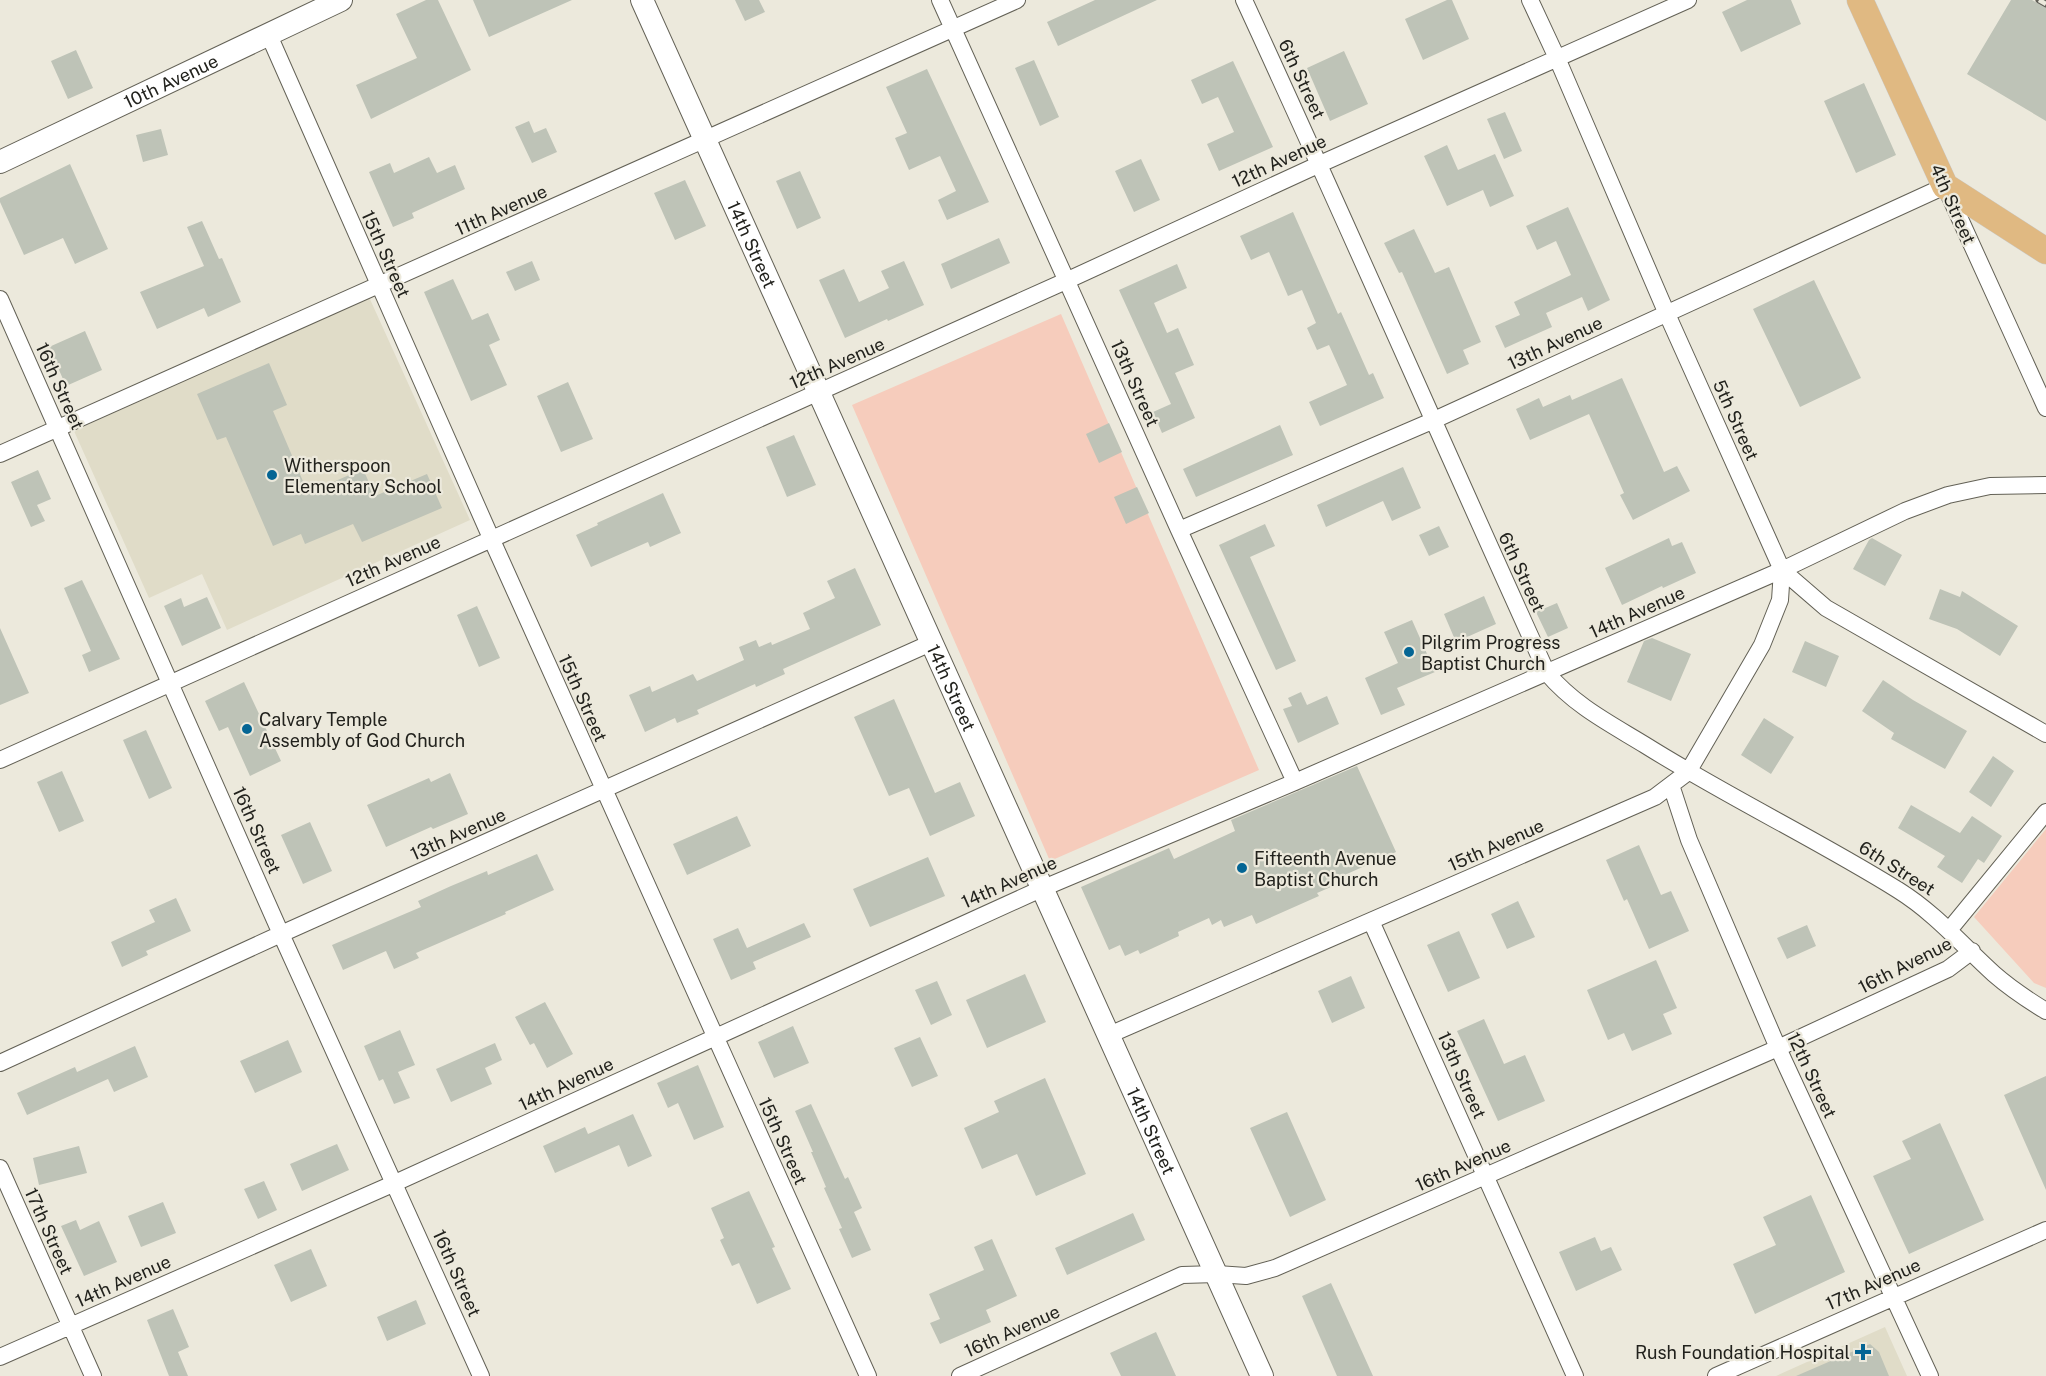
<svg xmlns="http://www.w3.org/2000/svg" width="2046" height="1376" font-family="'Public Sans',sans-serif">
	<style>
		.built { fill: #e0dcc8 }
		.green { fill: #f6ccbc }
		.building { fill: #bec3b7 }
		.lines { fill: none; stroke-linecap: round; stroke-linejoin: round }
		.street-casing { stroke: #636156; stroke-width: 18 }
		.secondary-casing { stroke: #636156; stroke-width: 24 }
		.primary-casing { stroke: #cacac9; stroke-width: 27 }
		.street { stroke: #fff; stroke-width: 16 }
		.secondary { stroke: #fff; stroke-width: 22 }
		.primary { stroke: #e0b982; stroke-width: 26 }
		.rail-casing { stroke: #616059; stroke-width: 7 }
		.rail { stroke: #ece9dc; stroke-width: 4.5; stroke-dasharray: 14; stroke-linecap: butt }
		.poi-dot { fill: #046594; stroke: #ece9dc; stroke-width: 2 }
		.labels { text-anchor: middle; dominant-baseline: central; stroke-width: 4.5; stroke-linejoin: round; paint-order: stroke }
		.street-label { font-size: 18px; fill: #22221d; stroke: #ece9dc }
		.poi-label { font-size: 18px; fill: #22221d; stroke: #ece9dc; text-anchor: start }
	</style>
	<rect width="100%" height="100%" fill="#ece9dc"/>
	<!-- built -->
	<path class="built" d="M369,297L470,520L227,630L202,574L149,598L74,431Z
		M1885,1327L1907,1376H1776Z"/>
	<!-- green -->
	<path class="green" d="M1061,314L1259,770L1050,861L852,405Z
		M2046,829V988L2034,983L1974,917Z"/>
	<!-- building -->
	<path class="building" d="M426,0H438L471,70L371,119L356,85L417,58L396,14Z
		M473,0H572L489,37Z
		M735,0H759L765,12L745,21Z
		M1095,0H1157L1058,46L1047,22Z
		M1447,0H1452L1469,39L1423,60L1405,19Z
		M1747,0H1791L1801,24L1741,52L1722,12Z
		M2011,0H2032L2046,8V121L1967,74Z
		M76,50L93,88L68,99L51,61Z
		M1344,51L1368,104L1330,121L1307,68Z
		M1034,60L1059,117L1040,126L1015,68Z
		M1233,61L1273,147L1219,171L1207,144L1234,132L1218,97L1202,104L1191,80Z
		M927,69L989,202L947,220L938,200L956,191L940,156L909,170L895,138L907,133L886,87Z
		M1864,83L1896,155L1856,173L1824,101Z
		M1505,112L1522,151L1504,159L1487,119Z
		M529,121L534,133L546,128L557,152L532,163L515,127Z
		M161,129L168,155L143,162L136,135Z
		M1447,145L1458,170L1495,154L1514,196L1490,207L1483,190L1447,206L1424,156Z
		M429,157L437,173L455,165L465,189L412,213L414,218L393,227L369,172L390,163L394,173Z
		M1141,159L1160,200L1134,212L1115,171Z
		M70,164L108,249L75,264L63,238L24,255L0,202V198Z
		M800,171L821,218L797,229L776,181Z
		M685,180L706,226L675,240L654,193Z
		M1568,207L1610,300L1588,311L1582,297L1546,313L1552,327L1505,348L1495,326L1520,315L1514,302L1571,275L1556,241L1537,250L1526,226Z
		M1293,212L1338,314L1341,312L1369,375L1373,373L1384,398L1320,426L1309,402L1347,385L1329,345L1317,350L1307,328L1316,323L1302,290L1288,296L1269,252L1251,260L1240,236Z
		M202,221L219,259L222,258L241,302L208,317L204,308L157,329L140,292L204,266L187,227Z
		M1414,229L1435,273L1449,267L1481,342L1463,350L1469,364L1447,374L1402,272L1399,273L1384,243Z
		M999,238L1010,263L951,289L941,264Z
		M532,261L540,280L515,291L506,272Z
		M904,261L924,305L888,321L887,319L845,338L819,280L844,269L859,302L889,288L881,271Z
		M1177,264L1187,288L1154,303L1167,333L1178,328L1194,365L1175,373L1195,418L1162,433L1153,412L1171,404L1119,290Z
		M453,279L472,320L488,313L500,340L489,345L507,385L471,401L424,292Z
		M1814,280L1861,378L1800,407L1753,309Z
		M85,331L102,370L66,386L49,347Z
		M269,363L287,405L273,411L308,493L363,469L375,496L427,474L442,508L362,542L353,524L305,544L301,534L273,546L226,437L217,440L197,394Z
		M1622,378L1664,472L1677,466L1690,491L1633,520L1620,495L1624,493L1589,414L1530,440L1516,409L1539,398L1543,407L1570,395L1572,400Z
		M568,382L593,439L561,452L537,396Z
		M1109,423L1122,452L1099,463L1086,434Z
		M1280,425L1293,455L1196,497L1183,469Z
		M794,435L816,485L787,497L766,447Z
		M1403,467L1421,508L1392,521L1383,501L1326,527L1317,505Z
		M38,470L51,499L37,505L45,521L31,527L11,482Z
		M1137,487L1149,513L1126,524L1114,497Z
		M663,493L681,533L650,547L648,542L591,567L576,535L598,525L597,523Z
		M1265,524L1275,546L1250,557L1296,661L1276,670L1219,545Z
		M1439,526L1449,547L1429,556L1419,535Z
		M1669,538L1672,546L1682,542L1696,573L1663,588L1662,586L1622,605L1605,568Z
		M1872,538L1902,555L1885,586L1853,569L1869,540Z
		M855,568L881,625L783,669L785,674L756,687L755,684L697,710L699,714L677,723L675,718L645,732L629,695L650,686L652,692L693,674L697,681L744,660L739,647L756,640L759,647L771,642L772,645L810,629L803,613L835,598L827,581Z
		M82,580L120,659L89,672L82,655L91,651L64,588Z
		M1940,589L1960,597L1962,591L2018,626L2000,656L1957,629L1929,619Z
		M1484,596L1496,624L1456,642L1444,614Z
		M207,597L221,628L182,646L164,606L181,598L184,607Z
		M1557,603L1568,628L1548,637L1536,612Z
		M477,606L500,658L479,667L457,615Z
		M1412,620L1435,672L1397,688L1405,705L1381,715L1365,678L1398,663L1384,632Z
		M0,628L29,693L0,705Z
		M1652,638L1691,654L1671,701L1627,682L1644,641Z
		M1805,641L1839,656L1826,687L1792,672Z
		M1883,680L1913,700L1967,731L1945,769L1891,739L1894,733L1862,711Z
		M244,682L281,761L250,776L228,727L219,731L205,701Z
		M1301,692L1307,705L1327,696L1339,724L1298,743L1283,709L1292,706L1288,698Z
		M894,699L935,793L960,782L975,816L930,836L909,788L889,796L854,717Z
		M1764,718L1794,737L1771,774L1741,755Z
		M146,730L172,788L149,799L123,740Z
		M1993,756L2014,771L1991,807L1969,792Z
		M1357,766L1396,852L1338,878L1340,883L1317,893L1319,896L1256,924L1252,915L1224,927L1221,920L1212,925L1209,918L1178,932L1179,936L1140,954L1138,950L1125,956L1120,945L1109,950L1081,887L1169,848L1174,859L1235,831L1231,820Z
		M62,771L84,821L59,832L37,782Z
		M450,773L468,814L433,829L431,827L386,847L367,805L429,778L431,782Z
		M1911,805L1960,833L1972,816L2002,836L1984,863L1978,859L1962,883L1937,867L1945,856L1898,828Z
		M737,816L751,846L687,875L673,844Z
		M310,822L332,871L303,884L281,835Z
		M1639,845L1661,895L1671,891L1689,931L1649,949L1627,899L1624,901L1606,860Z
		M537,854L554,890L505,912L506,914L416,953L419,958L394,969L386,951L343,970L332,945L421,907L418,901L451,886L487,871L488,875Z
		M928,857L945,896L870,927L853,889Z
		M176,898L191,931L146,951L148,955L122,967L111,942L155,922L149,910Z
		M1518,901L1535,937L1507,949L1491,914Z
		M804,923L811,937L753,962L756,969L731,980L713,939L738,928L747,948Z
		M1807,925L1816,946L1787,959L1777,938Z
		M1459,931L1480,978L1448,992L1427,945Z
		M1656,960L1677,1008L1663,1014L1672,1034L1632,1051L1624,1033L1608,1040L1587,990Z
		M1025,974L1046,1022L987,1048L966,1000Z
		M1351,976L1365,1008L1332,1023L1318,991Z
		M937,981L952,1015L931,1025L915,990Z
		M545,1002L573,1054L547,1068L534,1043L530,1045L515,1017Z
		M1484,1019L1504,1064L1525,1055L1545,1101L1498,1121L1457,1031Z
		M793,1026L809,1063L774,1078L758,1042Z
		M400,1030L415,1065L398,1072L410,1098L394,1104L383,1079L379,1081L364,1046Z
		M920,1037L938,1076L912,1087L894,1048Z
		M288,1040L302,1072L255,1093L240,1061Z
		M495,1043L502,1060L485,1068L492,1084L451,1102L436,1069Z
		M135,1046L148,1077L114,1092L108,1079L27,1115L17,1093L75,1067L77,1072Z
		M698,1065L724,1127L694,1140L678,1103L668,1108L657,1083Z
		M2046,1076V1190L2004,1095Z
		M1045,1078L1086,1174L1036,1196L1017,1154L982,1169L964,1128L999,1112L994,1101Z
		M811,1104L845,1179L848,1177L862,1208L854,1212L871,1250L852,1258L839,1229L842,1228L824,1188L826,1187L811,1152H813L795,1111Z
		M1287,1112L1326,1200L1290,1217L1250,1128Z
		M633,1114L652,1156L628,1167L619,1145L555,1173L543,1146L585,1127L588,1134Z
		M1940,1123L1984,1220L1909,1254L1873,1176L1911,1159L1902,1141Z
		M337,1144L349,1170L302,1191L290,1164Z
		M79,1146L87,1173L39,1185L33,1158Z
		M264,1181L277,1210L258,1219L244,1189Z
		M749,1191L775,1247L772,1248L791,1289L757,1304L739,1263L732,1266L720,1240L724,1238L711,1208Z
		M1811,1195L1845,1272L1755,1314L1733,1264L1776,1245L1763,1217Z
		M163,1202L176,1233L141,1247L128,1216Z
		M1133,1213L1145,1240L1067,1275L1055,1248Z
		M76,1220L80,1230L99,1221L117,1262L84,1276L61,1226Z
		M1595,1237L1601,1251L1611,1247L1622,1270L1576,1291L1559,1252Z
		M992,1239L1017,1296L986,1310L991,1322L940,1344L930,1323L940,1319L929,1294L984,1270L974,1247Z
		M311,1249L327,1286L291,1302L274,1265Z
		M1331,1283L1373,1376H1337L1302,1296Z
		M416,1300L426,1324L387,1341L377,1317Z
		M173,1309L189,1347L178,1352L188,1376H169L147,1320Z
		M1156,1332L1176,1376H1121L1110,1353Z
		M1870,1344L1879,1352L1889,1376H1796Z"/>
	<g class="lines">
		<!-- street casing -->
		<g class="street-casing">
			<path id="street" d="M940,0L1179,530L1295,782
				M1244,0C1347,223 1445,449 1547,673C1575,706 1609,723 1645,745C1728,797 1816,839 1898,890C1935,913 1962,945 1994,974C2010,988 2028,1000 2046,1011
				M1530,0L1557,58L1667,314L1782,570L1826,608L2046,734
				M268,33L491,538L868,1376
				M0,299L281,934L481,1376
				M0,454L1017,0
				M1179,530L1432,421L1945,186L2046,408
				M0,760L1068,280L1320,164L1688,0
				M1671,785L1689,840L1778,1048L1930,1376
				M1371,921L1575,1376
				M1950,929L2046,812
				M1109,1035L1655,797L1688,772L1762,645L1780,600L1782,570
				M0,1063L281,934L933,642
				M0,1168L93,1376
				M0,1357L395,1183L1041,889L1295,782L1782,570L1905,511L1948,495L1990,486L2046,485
				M960,1376L1182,1275L1217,1274L1246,1276L1275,1268L1778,1048L1948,969L1972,951
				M1716,1376L2046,1230"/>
		</g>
		<!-- secondary casing -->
		<g class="secondary-casing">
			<g id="secondary">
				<path id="s1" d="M642,0L1262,1376"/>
				<path id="s2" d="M0,162L341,0"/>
			</g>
		</g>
		<!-- primary casing -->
		<g class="primary-casing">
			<path id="primary" d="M1860,0L1945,186L2046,251"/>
		</g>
		<!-- street -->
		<use href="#street" class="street"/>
		<!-- secondary -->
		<use href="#secondary" class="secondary"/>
		<!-- primary -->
		<use href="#primary" class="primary"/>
		<!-- rail casing -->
		<g class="rail-casing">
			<path id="rail" d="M2039,0L2046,4"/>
		</g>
		<!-- rail -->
		<use href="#rail" class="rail"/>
	</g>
	<!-- markers -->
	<g class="poi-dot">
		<circle cx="272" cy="475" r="6"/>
		<circle cx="1409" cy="652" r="6"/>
		<circle cx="247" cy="729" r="6"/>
		<circle cx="1242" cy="868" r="6"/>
		<path d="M1860 1343h6v6h6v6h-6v6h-6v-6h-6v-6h6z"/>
	</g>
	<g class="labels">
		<!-- street labels -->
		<g class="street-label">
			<text transform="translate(1302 79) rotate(65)">6th Street</text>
			<text stroke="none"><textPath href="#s2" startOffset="189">10th Avenue</textPath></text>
			<text transform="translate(1279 161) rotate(-25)">12th Avenue</text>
			<text transform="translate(1953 204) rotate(66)">4th Street</text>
			<text transform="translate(501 210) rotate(-24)">11th Avenue</text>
			<text stroke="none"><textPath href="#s1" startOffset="268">14th Street</textPath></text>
			<text transform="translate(386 254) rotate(66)">15th Street</text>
			<text transform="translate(1555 343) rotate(-25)">13th Avenue</text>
			<text transform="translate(837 363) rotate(-24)">12th Avenue</text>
			<text transform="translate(1135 383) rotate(66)">13th Street</text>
			<text transform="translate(60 386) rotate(66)">16th Street</text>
			<text transform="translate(1736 420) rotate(66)">5th Street</text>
			<text transform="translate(393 561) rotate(-24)">12th Avenue</text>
			<text transform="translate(1522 572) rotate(65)">6th Street</text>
			<text transform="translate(1637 612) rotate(-24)">14th Avenue</text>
			<text stroke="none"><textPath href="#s1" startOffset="754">14th Street</textPath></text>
			<text transform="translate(583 698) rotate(66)">15th Street</text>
			<text transform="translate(257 830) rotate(66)">16th Street</text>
			<text transform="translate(458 834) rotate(-24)">13th Avenue</text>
			<text transform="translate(1496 845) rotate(-24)">15th Avenue</text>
			<text transform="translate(1897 868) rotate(32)">6th Street</text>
			<text transform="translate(1009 882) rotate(-24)">14th Avenue</text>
			<text transform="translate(1905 965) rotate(-27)">16th Avenue</text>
			<text transform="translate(1462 1075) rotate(66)">13th Street</text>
			<text transform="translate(1812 1075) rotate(65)">12th Street</text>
			<text transform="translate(566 1084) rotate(-25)">14th Avenue</text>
			<text stroke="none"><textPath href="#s1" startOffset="1240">14th Street</textPath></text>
			<text transform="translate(783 1141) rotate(66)">15th Street</text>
			<text transform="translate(1463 1165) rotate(-24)">16th Avenue</text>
			<text transform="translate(49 1231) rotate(66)">17th Street</text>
			<text transform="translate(457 1273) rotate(66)">16th Street</text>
			<text transform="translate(123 1281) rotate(-24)">14th Avenue</text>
			<text transform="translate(1873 1284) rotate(-24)">17th Avenue</text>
			<text transform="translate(1012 1331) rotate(-24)">16th Avenue</text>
		</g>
		<!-- poi labels -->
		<g class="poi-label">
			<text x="284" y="465">Witherspoon<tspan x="284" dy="21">Elementary School</tspan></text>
			<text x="1421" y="642">Pilgrim Progress<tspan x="1421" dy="21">Baptist Church</tspan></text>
			<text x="259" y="719">Calvary Temple<tspan x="259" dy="21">Assembly of God Church</tspan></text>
			<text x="1254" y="858">Fifteenth Avenue<tspan x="1254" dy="21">Baptist Church</tspan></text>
			<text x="1850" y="1352" text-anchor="end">Rush Foundation Hospital</text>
		</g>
	</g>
</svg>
